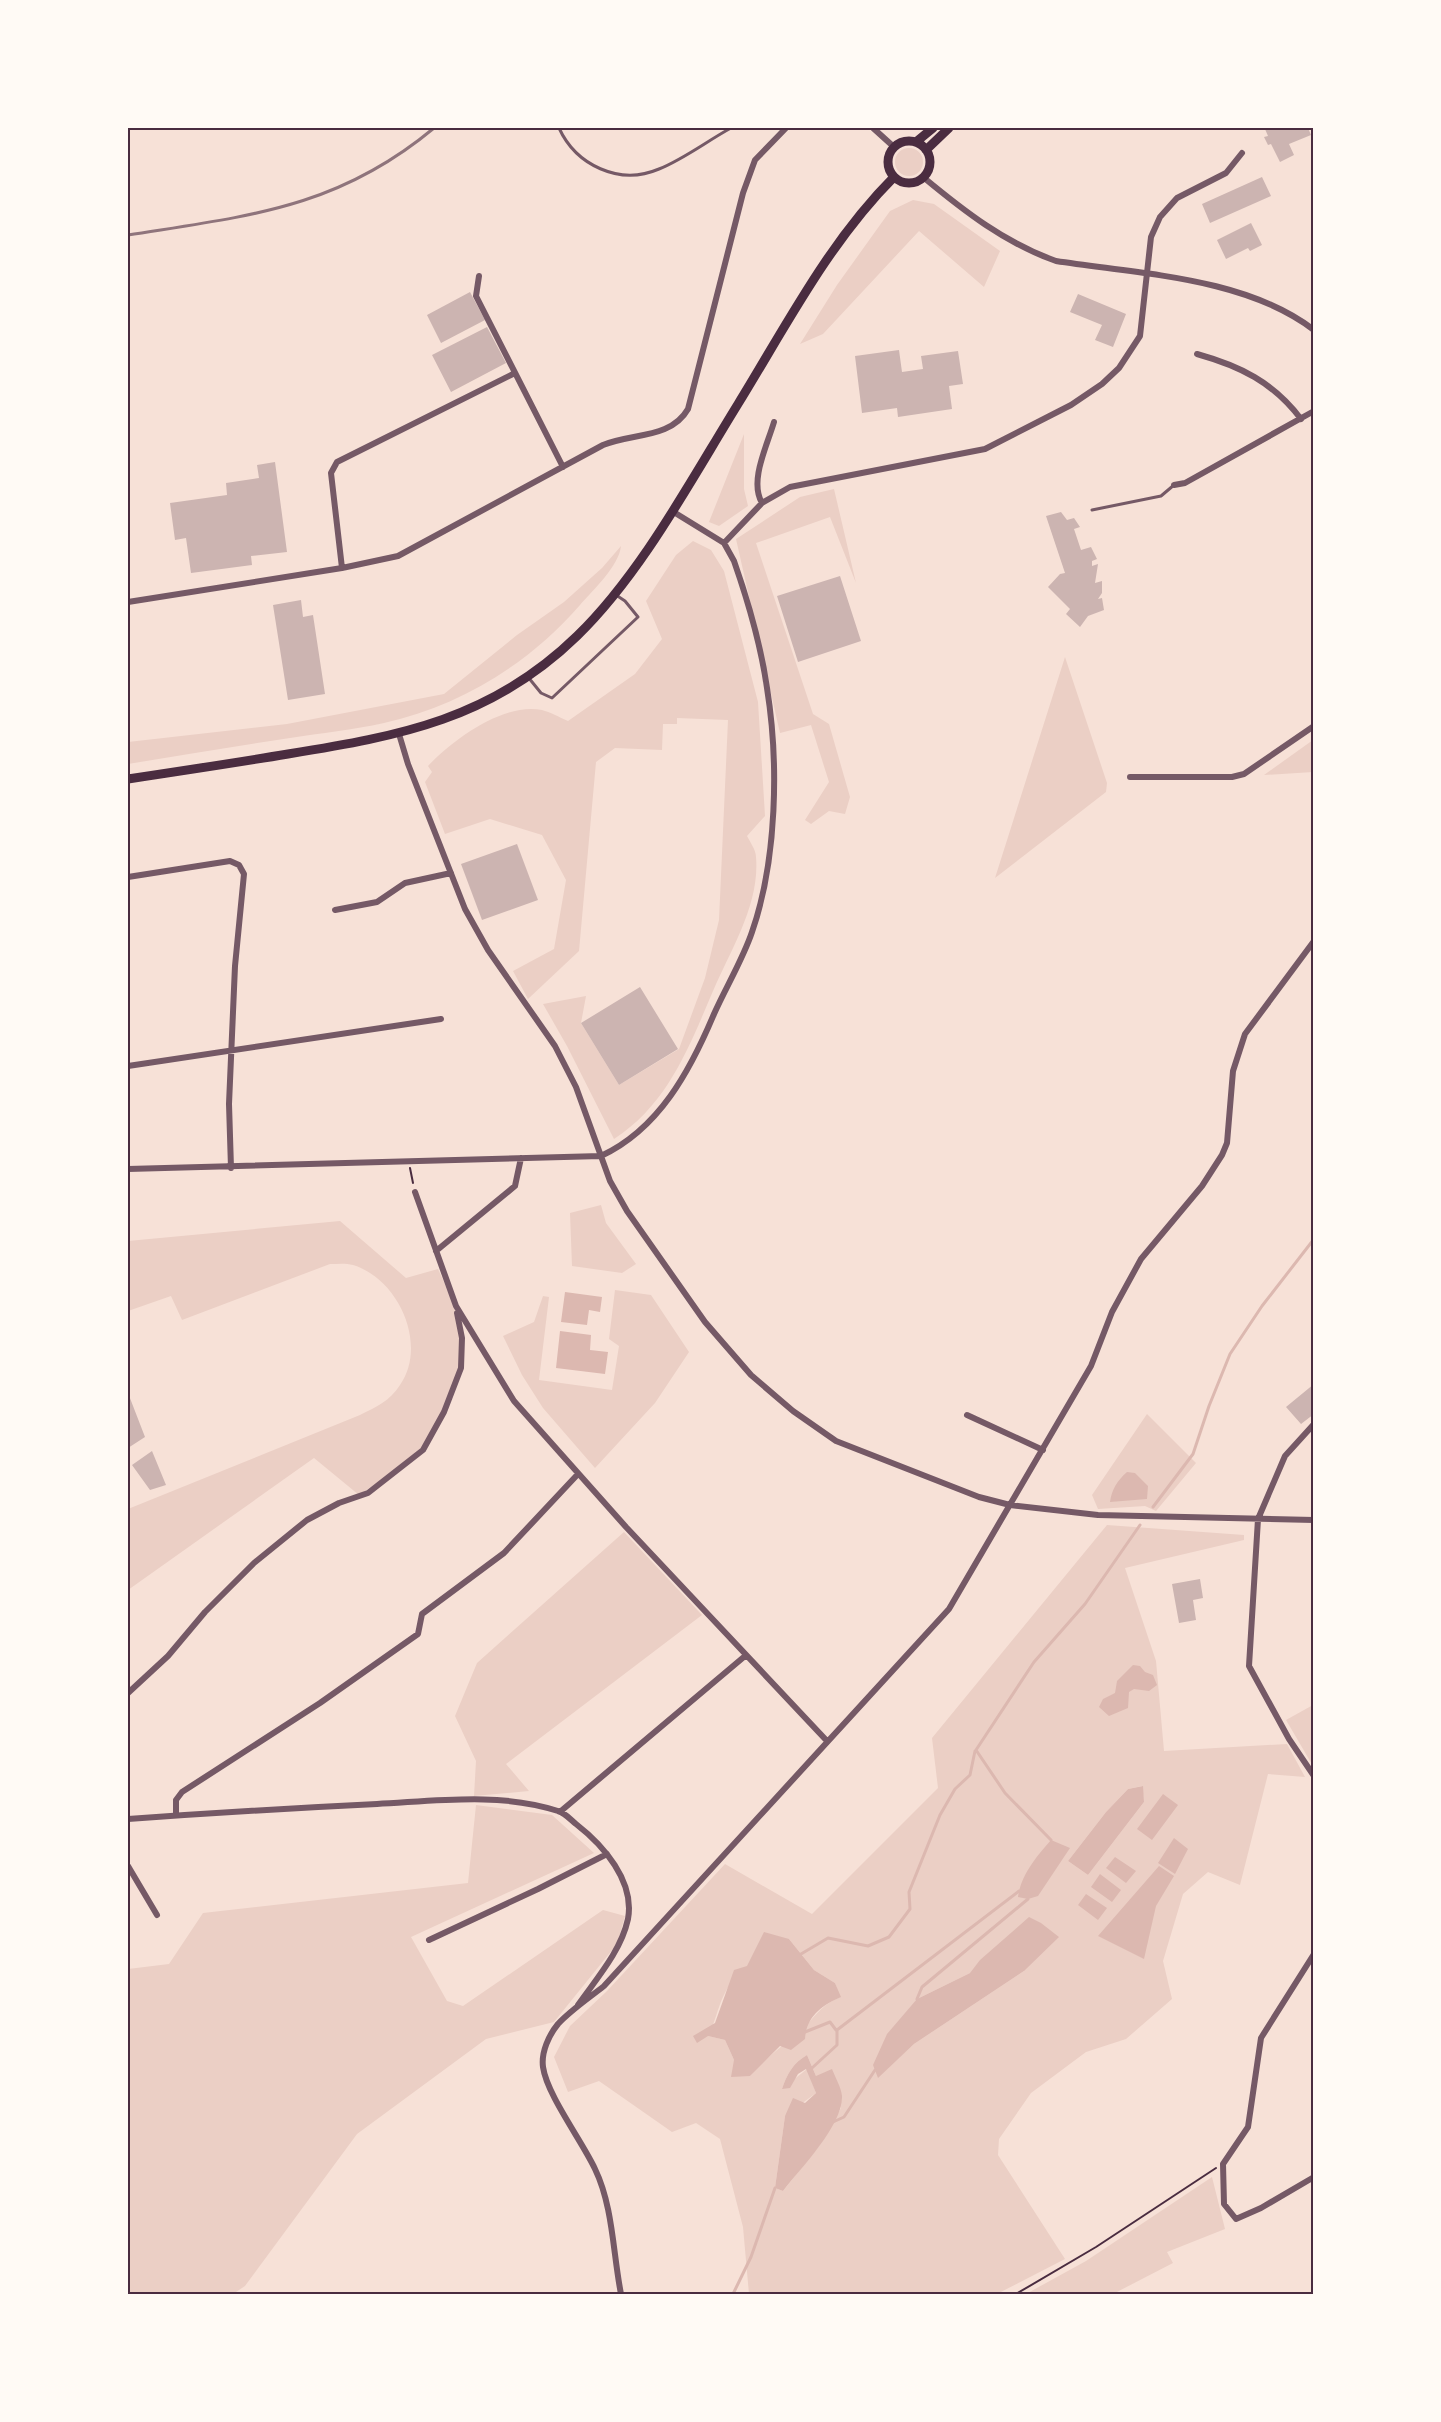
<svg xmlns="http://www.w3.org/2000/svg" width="1441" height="2422" font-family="'Titillium Web',sans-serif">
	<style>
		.green { fill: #ebcfc5; fill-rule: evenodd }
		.water { fill: #dcb8b0 }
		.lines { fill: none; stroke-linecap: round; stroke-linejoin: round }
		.stream { stroke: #dcb8b0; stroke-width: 3 }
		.building { fill: #ccb4b1 }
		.path { stroke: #4a2c40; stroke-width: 2 }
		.service { stroke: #755966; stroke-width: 3 }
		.minor { stroke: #755966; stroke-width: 6 }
		.secondary { stroke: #4a2c40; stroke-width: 9 }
		.rail { stroke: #8f747c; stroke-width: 3 }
		.neatline { fill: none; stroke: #4a2c40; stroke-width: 2 }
	</style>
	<rect width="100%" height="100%" fill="#f7e1d7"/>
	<!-- green -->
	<path class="green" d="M895 162a14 14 0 1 1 28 0a14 14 0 1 1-28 0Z
		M913,200L934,204L1000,251L984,287L919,231L823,334L800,344L837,285L890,211Z
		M744,434V489L748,506L719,526L709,522Z
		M834,489L856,583L830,517L756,543L813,714L829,724L850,797L845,814L829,811L811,824L805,820L829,782L811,725L780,733L736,539L800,497Z
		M693,541L711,550L724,571L758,702L765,816L747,836C750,842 756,850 756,857C760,904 731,949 713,991C689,1047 668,1104 614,1139L567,1046L543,1004L586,996L581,1023L619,1085L679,1049L705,978L719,920L728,720L677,718V724H663L662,750L615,748L596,762L579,951L528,999L513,971L554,949L566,880L542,835L490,819L445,834L425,782L432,772L428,766C452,740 504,702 542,710C550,712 559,717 568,721L635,674L662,639L646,601L676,555Z
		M621,546C619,566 593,590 580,605C529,664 460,706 384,723C353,730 321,733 290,738C236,746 182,755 128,764V742L287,724L444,694L517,635L564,602L602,568Z
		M1065,657L1107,783L1106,792L995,878Z
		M1313,740V772L1264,775Z
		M601,1205L606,1223L636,1264L622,1273L572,1266L570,1213Z
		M340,1221L406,1278L438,1269C466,1328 473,1362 439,1421C434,1430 430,1442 423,1450C410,1464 376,1483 359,1495L314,1458L128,1590V1509L360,1415C376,1407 390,1401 400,1385C428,1345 399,1279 353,1265C346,1263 337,1264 330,1264L182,1320L171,1296L128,1311V1241Z
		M615,1290L651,1295L689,1352L655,1403L595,1468L543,1408L522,1375L503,1336L534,1322L543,1296L549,1297L539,1380L612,1390L619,1346L609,1339Z
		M1147,1414L1196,1463L1156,1511L1145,1506L1098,1509L1092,1495Z
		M1107,1525L1244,1535V1540L1125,1568L1156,1661L1164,1751L1287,1744L1305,1777L1268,1774L1240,1885L1208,1872L1183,1894L1163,1961L1172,1999L1126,2039L1086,2052L1031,2093L999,2139L998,2155L1065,2259L997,2294H749L743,2227L720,2139L696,2123L672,2132L599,2081L568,2092L554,2057L570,2026L607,1991L725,1864L812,1914L938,1788L932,1738ZM1142,1786L1144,1802L1088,1875L1068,1861L1106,1812L1128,1789ZM789,1939L814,1970L835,1983L840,1997C819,2007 819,2013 804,2027C786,2044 766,2057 750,2076L734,2060L725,2040L708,2036C715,2023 717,2010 723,1997C735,1969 765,1954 789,1939ZM1024,1971L914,2044L878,2077L917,1999L970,1973ZM807,2055L816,2076L841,2108L819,2146L783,2191L775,2188L785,2116L816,2093L807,2069L782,2089C787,2074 793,2063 807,2055Z
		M624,1532L702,1615L506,1764L529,1791L474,1796L476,1761L455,1716L477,1663Z
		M1313,1705V1766L1286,1720Z
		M476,1805L552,1815L594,1853L411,1937L447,2001L463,2006L603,1910L625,1916L617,1944L554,2022L486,2039L357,2134L245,2286L233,2294H128V1969L169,1964L203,1913L468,1883Z
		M1212,2177L1225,2229L1167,2252L1173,2263L1113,2294H1026L1086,2261Z"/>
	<!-- water -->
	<path class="water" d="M565,1292L602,1297L600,1312L589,1310L587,1325L561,1322Z
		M560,1331L591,1335L590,1350L608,1352L605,1374L556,1368Z
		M1127,1472L1135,1473L1148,1486L1147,1499L1110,1502C1112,1489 1117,1481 1127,1472Z
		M1133,1665L1140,1666L1145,1672L1153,1675L1157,1685L1149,1691L1134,1689L1129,1692L1128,1708L1109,1716L1099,1707L1103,1699L1115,1693L1117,1681Z
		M1143,1786L1144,1802L1088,1875L1068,1861L1106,1812L1128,1789Z
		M1163,1794L1178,1805L1152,1840L1137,1829Z
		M1174,1838L1188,1849L1175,1874L1158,1863Z
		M1051,1840L1070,1848L1038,1896L1028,1899L1018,1897C1021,1875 1036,1857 1051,1840Z
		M1115,1857L1136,1871L1126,1883L1106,1868Z
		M1159,1866L1174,1876L1156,1906L1144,1959L1098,1936Z
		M1100,1874L1121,1890L1112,1902L1091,1887Z
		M1086,1894L1107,1908L1098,1920L1078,1905Z
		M1029,1917L1041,1923L1059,1937L1024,1971L914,2044L878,2078L873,2065L887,2034L917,1999L970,1973L980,1960Z
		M764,1932L789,1939L814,1970L835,1983L841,1997C822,2005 806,2017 805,2039L791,2050L780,2046L750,2076L731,2077L734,2060L725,2040L708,2036L697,2043L693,2036L715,2023L734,1970L747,1966Z
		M807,2055L816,2076L832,2069C835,2077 841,2087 842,2096C843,2125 801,2168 783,2191L775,2188L785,2116L793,2098L805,2103L816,2093L806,2069L798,2074L790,2088L782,2089C787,2074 793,2063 807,2055Z"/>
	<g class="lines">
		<!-- stream -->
		<path class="stream" d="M1153,1507L1193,1454L1209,1406L1230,1354L1262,1306L1314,1239
			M1051,1840L1005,1793L976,1750L1034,1662L1085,1604L1140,1525
			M801,1954L828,1938L868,1946L889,1937L910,1909L909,1892L940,1815L955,1789L970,1775L975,1751
			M917,1999L922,1987L1028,1899
			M805,2032L830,2022L836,2030
			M812,2068L837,2045V2030L1019,1891
			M833,2122L844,2117L875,2070
			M733,2294L751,2257L775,2188"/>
	</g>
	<!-- building -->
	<path class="building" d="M1268,128H1308L1311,135L1289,144L1294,155L1280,162L1271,144L1268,145L1264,137L1268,136L1265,129Z
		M1262,177L1271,196L1210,223L1202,204Z
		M1251,223L1262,245L1250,251L1248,248L1226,259L1217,240Z
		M470,292L485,320L441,343L427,315Z
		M1078,294L1126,314L1113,347L1095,340L1102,325L1070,312Z
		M487,327L506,363L451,392L432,355Z
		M899,350L902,372L923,369L921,356L958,351L963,384L949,386L952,409L898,417L897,408L862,413L855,356Z
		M275,462L287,552L251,556L252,565L191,573L186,538L175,540L170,503L227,495L226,483L259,478L257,465Z
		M1061,512L1067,520L1074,518L1080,527L1074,529L1081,550L1091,547L1097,559L1092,561V566L1098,564L1095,583L1102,581V593L1098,599L1102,598L1104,610L1088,616L1080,627L1066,614L1070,609L1048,587L1060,574L1065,573L1046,516Z
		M840,576L861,641L798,662L777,596Z
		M301,600L303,617L313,615L325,694L288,700L273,605Z
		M517,844L538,900L482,920L461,864Z
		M640,987L678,1049L619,1085L581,1023Z
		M1314,1384V1414L1301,1424L1286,1407Z
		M128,1393L145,1437L128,1448Z
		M152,1451L166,1485L150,1490L132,1465Z
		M1200,1579L1203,1598L1193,1600L1196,1620L1179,1623L1172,1584Z"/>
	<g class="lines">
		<!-- path -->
		<path class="path" d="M410,1168L413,1183
			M1016,2294L1096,2247L1216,2168"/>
		<!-- service -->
		<path class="service" d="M559,128C576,165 619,186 659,169C684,159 707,141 731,128
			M1092,510L1161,496L1174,485
			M528,677L541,693L552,698L638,617L625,601L616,595"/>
		<!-- minor -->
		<path class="minor" d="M873,128L894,147
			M923,177C964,211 1005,243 1056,261C1139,274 1245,277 1314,330
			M479,276L476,296L563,467
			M1197,354C1240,366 1273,382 1301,419
			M1174,485L1185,483L1314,411
			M762,503C749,481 767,446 774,422
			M724,543L762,503L790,487L985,449L1071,405L1102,384L1119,368L1140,336L1151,237L1160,217L1177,198L1226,173L1242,153
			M342,568L331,473L337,462L515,373
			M128,602L342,568L398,556L603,445C631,433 671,439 688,409L743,193L755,160L786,128
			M399,734L408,764L465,909L488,950L555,1046L576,1087L610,1181L627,1211L705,1322L751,1375L793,1411L836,1441L979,1497L1010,1505L1098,1515L1314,1520
			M1130,777H1232L1244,774L1314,726
			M128,877L230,861L239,865L244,874L235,966L229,1104L231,1168
			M335,910L377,902L405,883L451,873
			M128,1066L441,1019
			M128,1169L601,1156C659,1129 690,1071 714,1014C726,987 743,959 752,932C777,860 779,763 767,688C761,646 748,601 734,561L724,543L672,511
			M415,1192L456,1306L514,1401L626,1527L827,1741
			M436,1251L515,1186L521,1158
			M967,1415L1043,1450
			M1314,1424L1285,1456L1258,1519L1249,1666L1289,1739L1314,1776
			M128,1693L168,1656L205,1612L254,1563L307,1520L339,1503L368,1493L423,1450L444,1412L461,1368L462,1338L457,1313
			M561,1811L745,1656
			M176,1815V1800L182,1792L320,1703L418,1634L422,1614L504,1553L578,1474
			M128,1819C211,1813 294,1808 377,1804C436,1801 500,1792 558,1811C565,1813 570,1819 576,1824C603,1845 635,1881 628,1919C621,1951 597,1978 578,2005
			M128,1866L157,1915
			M429,1940L538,1889L607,1854
			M1314,1954L1261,2038L1248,2127L1223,2164L1224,2204L1236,2219L1261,2208L1314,2177
			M621,2294C613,2254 613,2206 595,2169C582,2141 547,2095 543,2067C541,2052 549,2035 558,2024C571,2010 589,1998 604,1986L949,1609L1091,1366L1112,1312L1141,1259L1202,1186L1222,1155L1227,1143L1233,1071L1245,1034L1314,941"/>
		<!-- secondary -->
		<path class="secondary" d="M888 162a21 21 0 1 1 42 0a21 21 0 1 1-42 0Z
			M916,142L933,128
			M926,150L949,128
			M128,779C181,771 234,763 288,754C400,736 492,719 577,636C641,574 691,480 738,404C786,326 829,242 894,177"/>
		<!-- rail -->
		<path class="rail" d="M128,235C247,216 337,209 434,128"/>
	</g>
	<!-- border -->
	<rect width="1441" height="2422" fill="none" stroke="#fffaf5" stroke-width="258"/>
	<rect x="129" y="129" width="1183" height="2164" class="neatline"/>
</svg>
